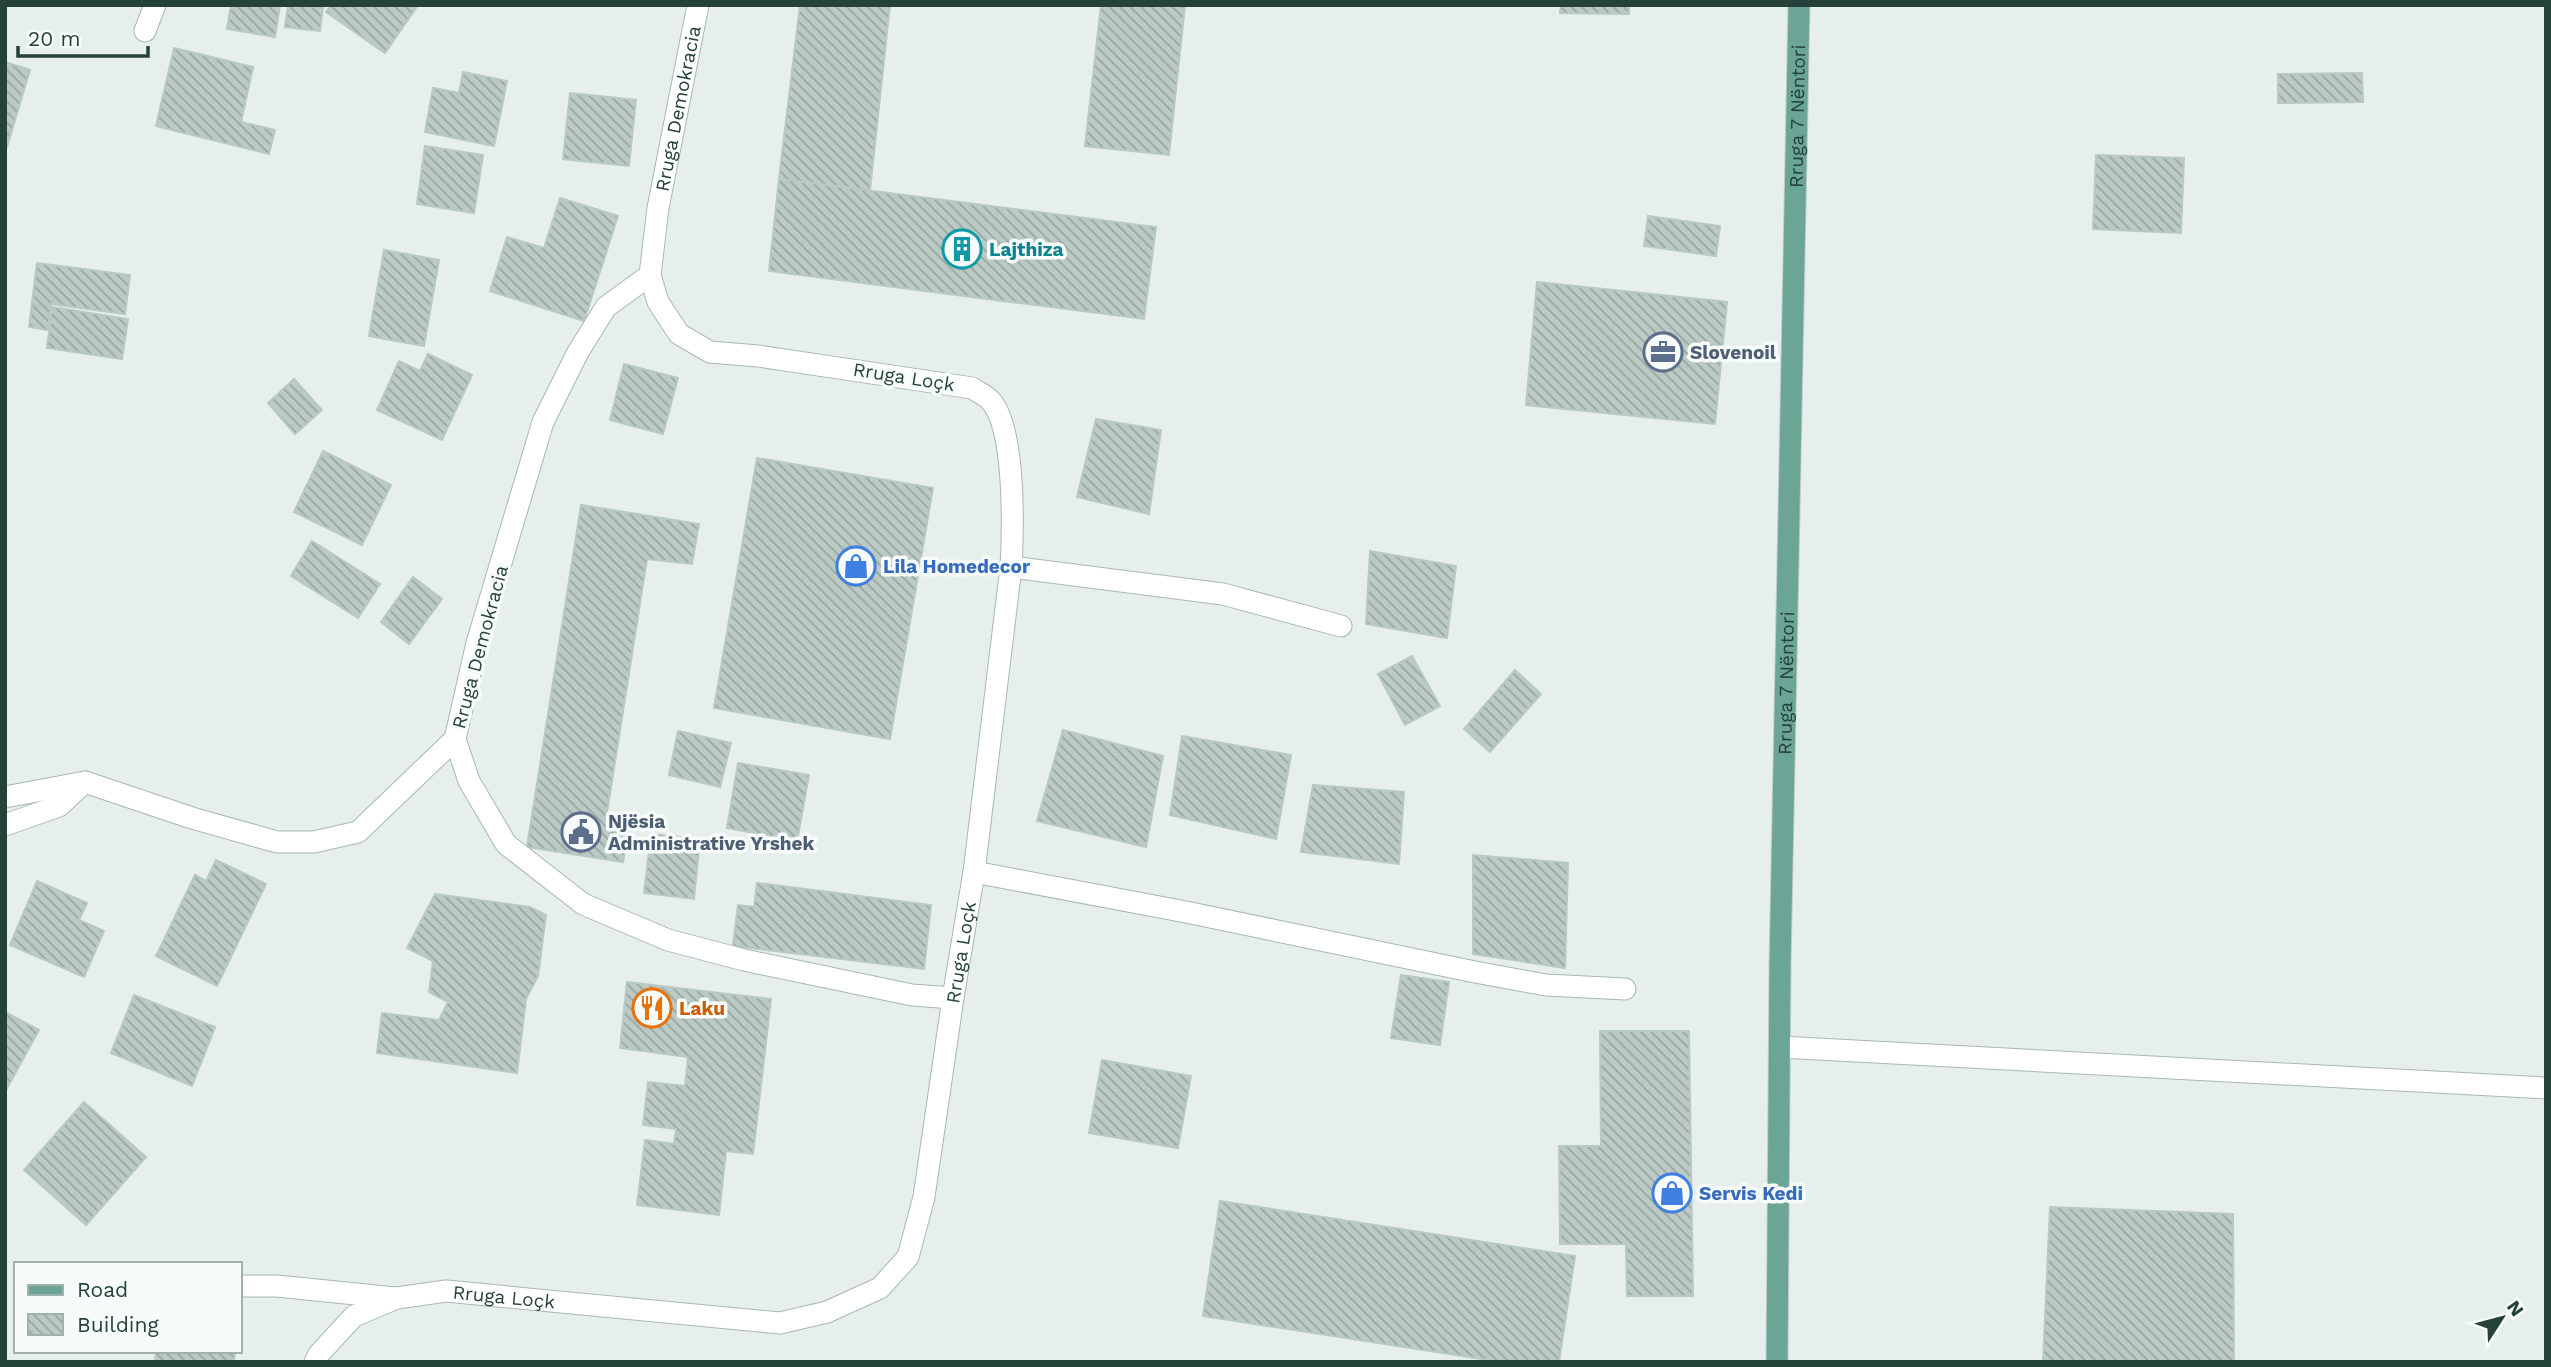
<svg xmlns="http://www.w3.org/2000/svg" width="2551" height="1367" font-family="'Work Sans',sans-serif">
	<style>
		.building { fill: url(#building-back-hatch); stroke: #b8c9c2; stroke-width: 2 }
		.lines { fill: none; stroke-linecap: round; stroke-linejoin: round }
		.minor-casing { stroke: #a8b8b2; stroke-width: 23 }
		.major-casing { stroke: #c2cac8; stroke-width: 23 }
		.minor { stroke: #fff; stroke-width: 21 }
		.major { stroke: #6aa596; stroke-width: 21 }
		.labels { text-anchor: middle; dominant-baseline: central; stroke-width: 7; stroke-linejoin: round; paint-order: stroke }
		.street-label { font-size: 19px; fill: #24423a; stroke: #f7fbf9 }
		.culture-label { font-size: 19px; font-weight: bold; fill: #0d838f; stroke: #f7fbf9; text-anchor: start }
		.service-label { font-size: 19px; font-weight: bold; fill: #4e5e75; stroke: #f7fbf9; text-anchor: start }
		.shop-label { font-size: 19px; font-weight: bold; fill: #366cbe; stroke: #f7fbf9; text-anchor: start }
		.food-label { font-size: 19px; font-weight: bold; fill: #c56008; stroke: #f7fbf9; text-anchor: start }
	</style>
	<defs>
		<pattern id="building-back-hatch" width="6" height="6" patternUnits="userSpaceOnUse" patternTransform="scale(1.75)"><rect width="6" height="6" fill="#bbcac4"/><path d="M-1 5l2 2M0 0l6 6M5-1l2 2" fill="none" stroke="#98a6a0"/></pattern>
	</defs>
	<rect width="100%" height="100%" fill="#e6efeb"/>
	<!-- building -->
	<path class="building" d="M231,5H280L275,37L227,29Z
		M288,5L323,7L320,31L285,27Z
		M331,5H418L385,53L326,12Z
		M800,5H890L870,190L779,179Z
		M1101,5H1185L1169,155L1085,146Z
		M1561,5H1629V14L1560,13Z
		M174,48L253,67L241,122L275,130L269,154L156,126Z
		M5,62L30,70L7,147H5Z
		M463,72L507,81L494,146L425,132L433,88L459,93Z
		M2362,73L2363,102L2278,103V74Z
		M570,93L636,100L629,166L563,159Z
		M425,146L483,155L474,213L417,204Z
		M2096,155L2184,158L2181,233L2093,229Z
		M779,179L1156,227L1144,319L769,271Z
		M560,198L618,216L584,321L490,291L507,237L544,248Z
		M1648,216L1720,226L1716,256L1644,246Z
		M384,250L439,260L424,346L369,336Z
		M37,263L130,275L125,314L51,304L48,330L29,327Z
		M1537,282L1727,302L1715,424L1526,405Z
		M52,307L128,319L122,359L47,348Z
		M428,354L472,375L442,440L377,410L399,361L420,371Z
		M624,364L678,378L663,434L610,420Z
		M294,379L322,410L295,434L268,403Z
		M1096,419L1161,430L1149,514L1077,497Z
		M323,451L391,485L362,545L294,512Z
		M757,458L933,488L890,739L714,708Z
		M581,505L699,524L692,564L647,559L606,819L630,823L623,862L527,847Z
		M312,541L380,584L358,618L291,576Z
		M1370,551L1456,566L1447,638L1366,624Z
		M413,577L442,599L409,644L381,622Z
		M1412,656L1440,706L1405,725L1378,674Z
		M1515,670L1541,694L1490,752L1464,729Z
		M1063,730L1163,756L1146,847L1037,821Z
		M678,731L731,743L720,787L669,775Z
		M1182,736L1291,755L1276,839L1170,815Z
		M738,763L809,775L797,841L727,828Z
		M1313,785L1404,792L1399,864L1301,852Z
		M651,834L700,839L694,899L644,893Z
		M1473,855L1568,863L1565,968L1473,954Z
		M216,860L266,884L217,986L156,956L195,875L206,881Z
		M37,881L87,903L79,920L104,931L84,977L10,945Z
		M757,883L931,905L924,969L733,946L738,905L754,907Z
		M435,894L530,907L546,915L538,976L526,999L517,1073L377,1053L382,1013L439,1020L448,1002L429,992L433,961L407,948Z
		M1401,975L1449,982L1440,1045L1391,1038Z
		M627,982L771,999L753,1154L726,1151L719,1215L637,1205L645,1140L674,1144L676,1129L643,1125L648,1082L685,1086L688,1057L620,1048Z
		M134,995L215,1027L192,1086L111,1053Z
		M5,1012L39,1030L5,1092Z
		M1600,1031H1689L1693,1296H1627L1626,1244H1560L1559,1146H1601Z
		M1102,1060L1191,1076L1178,1148L1089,1133Z
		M84,1102L146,1157L86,1225L24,1170Z
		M1220,1201L1575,1256L1559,1362H1501L1203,1316Z
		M2050,1207L2233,1214L2234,1362H2043Z
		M156,1351H235L234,1362H155Z"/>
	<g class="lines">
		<!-- minor casing -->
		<g class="minor-casing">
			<g id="minor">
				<path d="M145,31L155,5"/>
				<path d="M650,275L606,307L578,352L543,422L477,643L455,739L469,781L506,844L583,904L668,940L744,960L912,995L953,998"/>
				<path d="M1011,567L1223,594L1341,626"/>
				<path d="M5,797L85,782L192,818L277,842H314L358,832L455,739"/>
				<path d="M5,825L59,806L85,782"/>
				<path d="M974,872L1186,912L1475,972L1546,985L1625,989"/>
				<path d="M1780,1047L2546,1088"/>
				<path d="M240,1286H277L395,1298"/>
				<path id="s1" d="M315,1362L319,1354L354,1316L397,1298L446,1291L780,1323L827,1312L880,1288L908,1257L924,1197L953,998L974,872L1011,567C1013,531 1016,427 990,400C985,395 978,392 972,388L758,356L710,352L679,334L658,302L650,275L658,208L698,5"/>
			</g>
		</g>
		<!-- major casing -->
		<g class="major-casing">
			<g id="major">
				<path id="s2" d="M1777,1362L1780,966L1799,5"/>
			</g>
		</g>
		<!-- minor -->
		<use href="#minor" class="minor"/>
		<!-- major -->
		<use href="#major" class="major"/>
	</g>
	<!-- icons -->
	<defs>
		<g id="building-ring" transform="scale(2.0125)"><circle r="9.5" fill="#f7fbf9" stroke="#0f9aa8" stroke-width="1.5"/><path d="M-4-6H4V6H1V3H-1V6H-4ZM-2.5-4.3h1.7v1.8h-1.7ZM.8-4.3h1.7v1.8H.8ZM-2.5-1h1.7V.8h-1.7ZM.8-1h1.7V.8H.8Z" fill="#0f9aa8"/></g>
		<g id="office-ring" transform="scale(2.0125)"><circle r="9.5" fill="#f7fbf9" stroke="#5c6f8a" stroke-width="1.5"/><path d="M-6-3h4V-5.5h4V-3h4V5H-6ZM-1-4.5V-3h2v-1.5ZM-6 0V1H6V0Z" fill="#5c6f8a"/></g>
		<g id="shop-ring" transform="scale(2.0125)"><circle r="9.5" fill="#f7fbf9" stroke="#3f7fe0" stroke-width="1.5"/><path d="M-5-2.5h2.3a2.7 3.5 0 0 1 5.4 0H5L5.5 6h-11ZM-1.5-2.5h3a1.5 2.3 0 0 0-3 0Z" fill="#3f7fe0"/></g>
		<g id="civic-ring" transform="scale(2.0125)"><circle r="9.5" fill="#f7fbf9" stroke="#5c6f8a" stroke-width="1.5"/><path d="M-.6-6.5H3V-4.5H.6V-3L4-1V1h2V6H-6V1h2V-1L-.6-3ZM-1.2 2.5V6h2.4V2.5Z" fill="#5c6f8a"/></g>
		<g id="restaurant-ring" transform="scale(2.0125)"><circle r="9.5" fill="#f7fbf9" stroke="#e8710a" stroke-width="1.5"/><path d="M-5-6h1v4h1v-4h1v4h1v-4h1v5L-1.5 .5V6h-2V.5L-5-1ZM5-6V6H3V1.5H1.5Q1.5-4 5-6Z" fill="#e8710a"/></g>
	</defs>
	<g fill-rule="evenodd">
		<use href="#building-ring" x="962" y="249"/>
		<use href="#office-ring" x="1663" y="352"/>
		<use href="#shop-ring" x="856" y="566"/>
		<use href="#civic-ring" x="581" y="832"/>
		<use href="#restaurant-ring" x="652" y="1008"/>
		<use href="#shop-ring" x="1672" y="1193"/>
	</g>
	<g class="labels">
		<!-- street labels -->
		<g class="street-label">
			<text stroke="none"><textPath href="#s1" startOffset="2067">Rruga Demokracia</textPath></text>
			<text stroke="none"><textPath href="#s2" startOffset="1246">Rruga 7 Nëntori</textPath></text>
			<text transform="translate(904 377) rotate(9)">Rruga Loçk</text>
			<text transform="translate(480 647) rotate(-75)">Rruga Demokracia</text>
			<text stroke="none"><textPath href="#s2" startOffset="679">Rruga 7 Nëntori</textPath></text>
			<text stroke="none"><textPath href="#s1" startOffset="950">Rruga Loçk</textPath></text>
			<text stroke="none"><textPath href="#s1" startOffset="215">Rruga Loçk</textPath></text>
		</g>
		<!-- culture labels -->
		<g class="culture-label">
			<text x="989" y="249">Lajthiza</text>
		</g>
		<!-- service labels -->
		<g class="service-label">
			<text x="1690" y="352">Slovenoil</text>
			<text x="608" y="821">Njësia<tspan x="608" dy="22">Administrative Yrshek</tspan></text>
		</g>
		<!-- shop labels -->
		<g class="shop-label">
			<text x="883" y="566">Lila Homedecor</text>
			<text x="1699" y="1193">Servis Kedi</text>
		</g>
		<!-- food labels -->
		<g class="food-label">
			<text x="679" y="1008">Laku</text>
		</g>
	</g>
	<!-- border -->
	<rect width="2551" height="1367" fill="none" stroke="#24423a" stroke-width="14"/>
	<!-- legend -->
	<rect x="14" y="1262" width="228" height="91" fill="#f7fbf9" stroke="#a3b1ad" stroke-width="2"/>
	<rect x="28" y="1285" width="35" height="10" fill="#6aa596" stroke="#a3b1ad" stroke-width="2"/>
	<text x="77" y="1297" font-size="21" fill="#24423a">Road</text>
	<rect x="28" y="1314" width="35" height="21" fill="url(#building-back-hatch)" stroke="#a3b1ad" stroke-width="2"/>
	<text x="77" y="1332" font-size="21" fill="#24423a">Building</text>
	<!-- north arrow -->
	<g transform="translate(2502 1318) rotate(54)" stroke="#f7fbf9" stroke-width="5" paint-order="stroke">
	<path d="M0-5L12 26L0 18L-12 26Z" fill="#24423a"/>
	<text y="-10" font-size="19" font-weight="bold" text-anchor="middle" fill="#24423a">N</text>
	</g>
	<!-- scale -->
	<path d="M18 46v10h130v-10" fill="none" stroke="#24423a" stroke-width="3.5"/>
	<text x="28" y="46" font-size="21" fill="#24423a" stroke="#f7fbf9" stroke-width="5" paint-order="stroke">20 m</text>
</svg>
